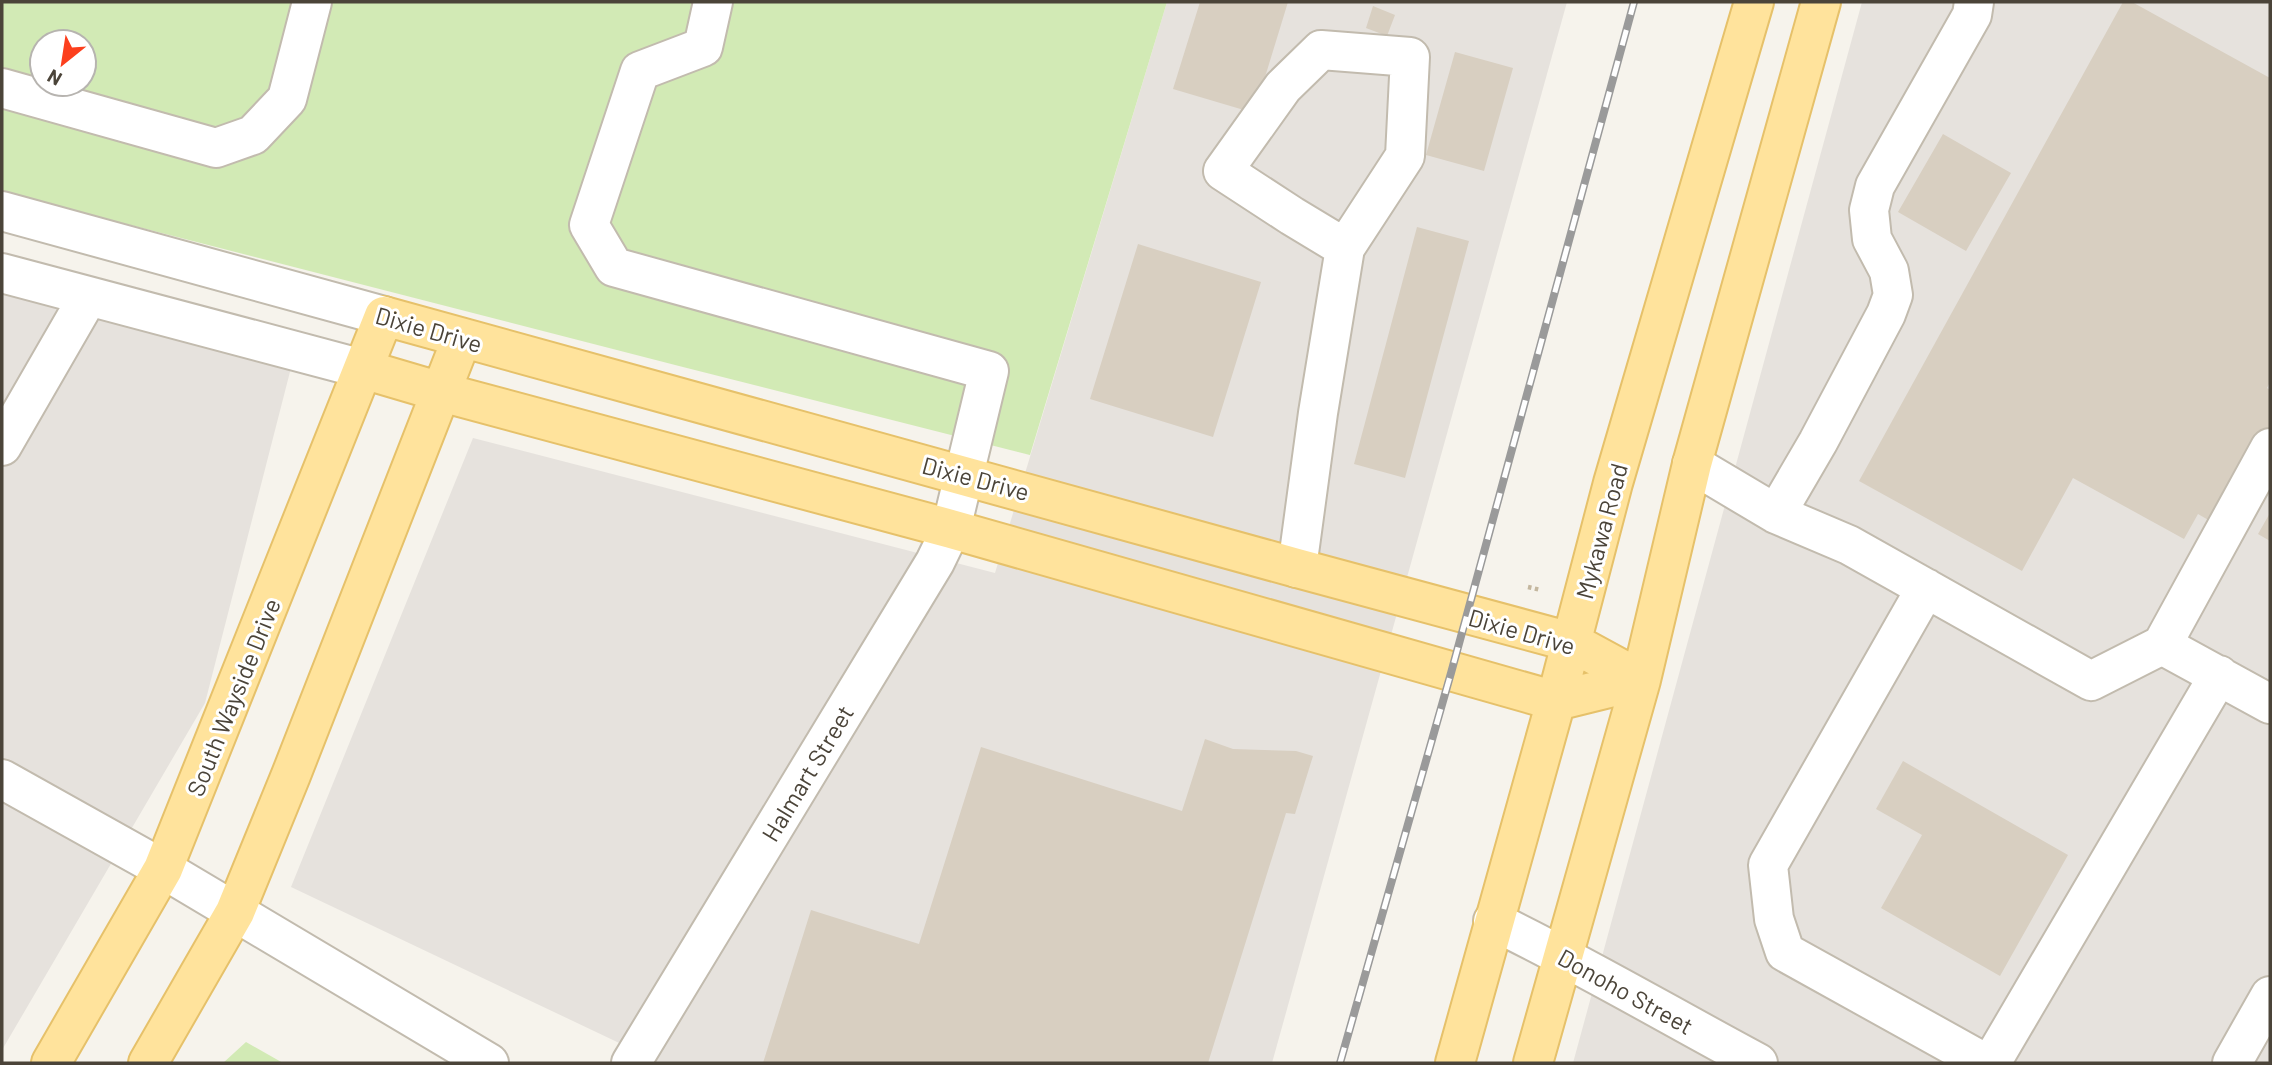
<svg xmlns="http://www.w3.org/2000/svg" width="2272" height="1065" font-family="Barlow,sans-serif">
	<style>
		.industrial { fill: #e6e2dd }
		.green { fill: #d2eab5; fill-rule: evenodd }
		.building { fill: #d8cfc1 }
		.lines { fill: none; stroke-linecap: round; stroke-linejoin: round }
		.minor-casing { stroke: #c2bbae; stroke-width: 42 }
		.major-casing { stroke: #e6c16a; stroke-width: 42 }
		.path { stroke: #c4b79f; stroke-width: 4.5; stroke-dasharray: 3.5 3.5; stroke-linecap: butt }
		.minor { stroke: #fff; stroke-width: 38 }
		.major { stroke: #ffe39c; stroke-width: 38 }
		.rail-casing { stroke: #9a9a9a; stroke-width: 8 }
		.rail { stroke: #fff; stroke-width: 5; stroke-dasharray: 16; stroke-linecap: butt }
		.labels { text-anchor: middle; dominant-baseline: central; stroke-width: 6; stroke-linejoin: round; paint-order: stroke }
		.street-label { font-size: 24px; fill: #4b4439; stroke: #fff }
	</style>
	<rect width="100%" height="100%" fill="#f6f3ec"/>
	<!-- industrial -->
	<path class="industrial" d="M1167,2H1567L1272,1063H654L655,1060L291,887L473,438L995,573Z
		M1862,2H2270V1063H1573Z
		M2,284L292,364L205,703L2,1050Z"/>
	<!-- green -->
	<path class="green" d="M2,2H1167L1030,455L679,366L2,192ZM42,42H84V84H42Z
		M246,1042L283,1063H223Z"/>
	<!-- building -->
	<path class="building" d="M1200,2H1288L1254,113L1173,89Z
		M2123,2H2132L2270,78V382L2267,388L2270,390V428L2217,525L2198,514L2184,539L2073,478L2022,571L1859,481Z
		M1373,6L1395,15L1387,36L1366,28Z
		M1455,52L1513,68L1484,171L1426,155Z
		M1943,134L2011,173L1966,251L1898,212Z
		M1417,227L1469,241L1405,478L1354,464Z
		M1138,244L1261,282L1213,437L1090,399Z
		M2270,513V541L2258,534Z
		M1205,739L1233,749L1296,751L1313,756L1295,814L1286,813L1208,1063H763L811,910L919,944L981,747L1182,811Z
		M1903,761L2068,855L2000,976L1881,908L1922,835L1876,809Z"/>
	<g class="lines">
		<!-- minor casing -->
		<g class="minor-casing">
			<path id="minor" d="M1321,50L1410,57L1405,156L1345,248L1292,216L1223,171L1283,87Z
				M2,88L216,148L253,135L287,99L312,2
				M2,211L384,316
				M2,273L363,369
				M2,446L88,297
				M1692,464L1776,514L1849,545L2091,681L2162,645L2270,448
				M1776,514L1818,442L1886,314L1893,295L1889,271L1872,239L1869,210L1875,186L1972,15L1974,2
				M1297,568L1318,413L1345,248
				M1926,588L1768,865L1774,919L1785,952L1985,1063
				M2162,645L2270,704
				M2,779L163,869L489,1063
				M1493,921C1584,965 1670,1016 1758,1063
				M631,1063L935,562L951,529L989,371L614,267L589,225L640,71L703,47L713,2
				M1991,1063L2219,675
				M2232,1063L2270,996"/>
		</g>
		<!-- major casing -->
		<g class="major-casing">
			<path id="major" d="M363,369L441,392L951,529L1556,701L1641,680
				M51,1063L163,869L384,316L1297,568L1571,642L1641,680
				M148,1063L235,912L291,775L462,338
				M1455,1063L1556,701L1613,483L1754,2
				M1533,1063L1641,680L1692,464L1821,2"/>
		</g>
		<!-- path -->
		<path class="path" d="M1528,587L1541,590"/>
		<!-- minor -->
		<use href="#minor" class="minor"/>
		<!-- major -->
		<use href="#major" class="major"/>
		<!-- rail casing -->
		<g class="rail-casing">
			<path id="rail" d="M1340,1063L1451,673L1634,2"/>
		</g>
		<!-- rail -->
		<use href="#rail" class="rail"/>
	</g>
	<g class="labels">
		<!-- street labels -->
		<g class="street-label">
			<text transform="translate(429 329) rotate(16)">Dixie Drive</text>
			<text transform="translate(976 478) rotate(15)">Dixie Drive</text>
			<text transform="translate(1601 531) rotate(-75)">Mykawa Road</text>
			<text transform="translate(1522 631) rotate(16)">Dixie Drive</text>
			<text transform="translate(233 697) rotate(-68)">South Wayside Drive</text>
			<text transform="translate(807 773) rotate(-59)">Halmart Street</text>
			<text transform="translate(1626 991) rotate(29)">Donoho Street</text>
		</g>
	</g>
	<!-- border -->
	<rect width="2272" height="1065" fill="none" stroke="#4b4439" stroke-width="7"/>
	<!-- north arrow -->
	<g transform="translate(63 63) rotate(210)"><circle r="33" fill="#ffffff" stroke="#b7b4b0" stroke-width="2"/>
	<path d="M0-5L12 26L0 18L-12 26Z" fill="#fc3f1d"/>
	<text y="-10" font-size="19" font-weight="bold" text-anchor="middle" fill="#4b4439">N</text>
	</g>
</svg>
